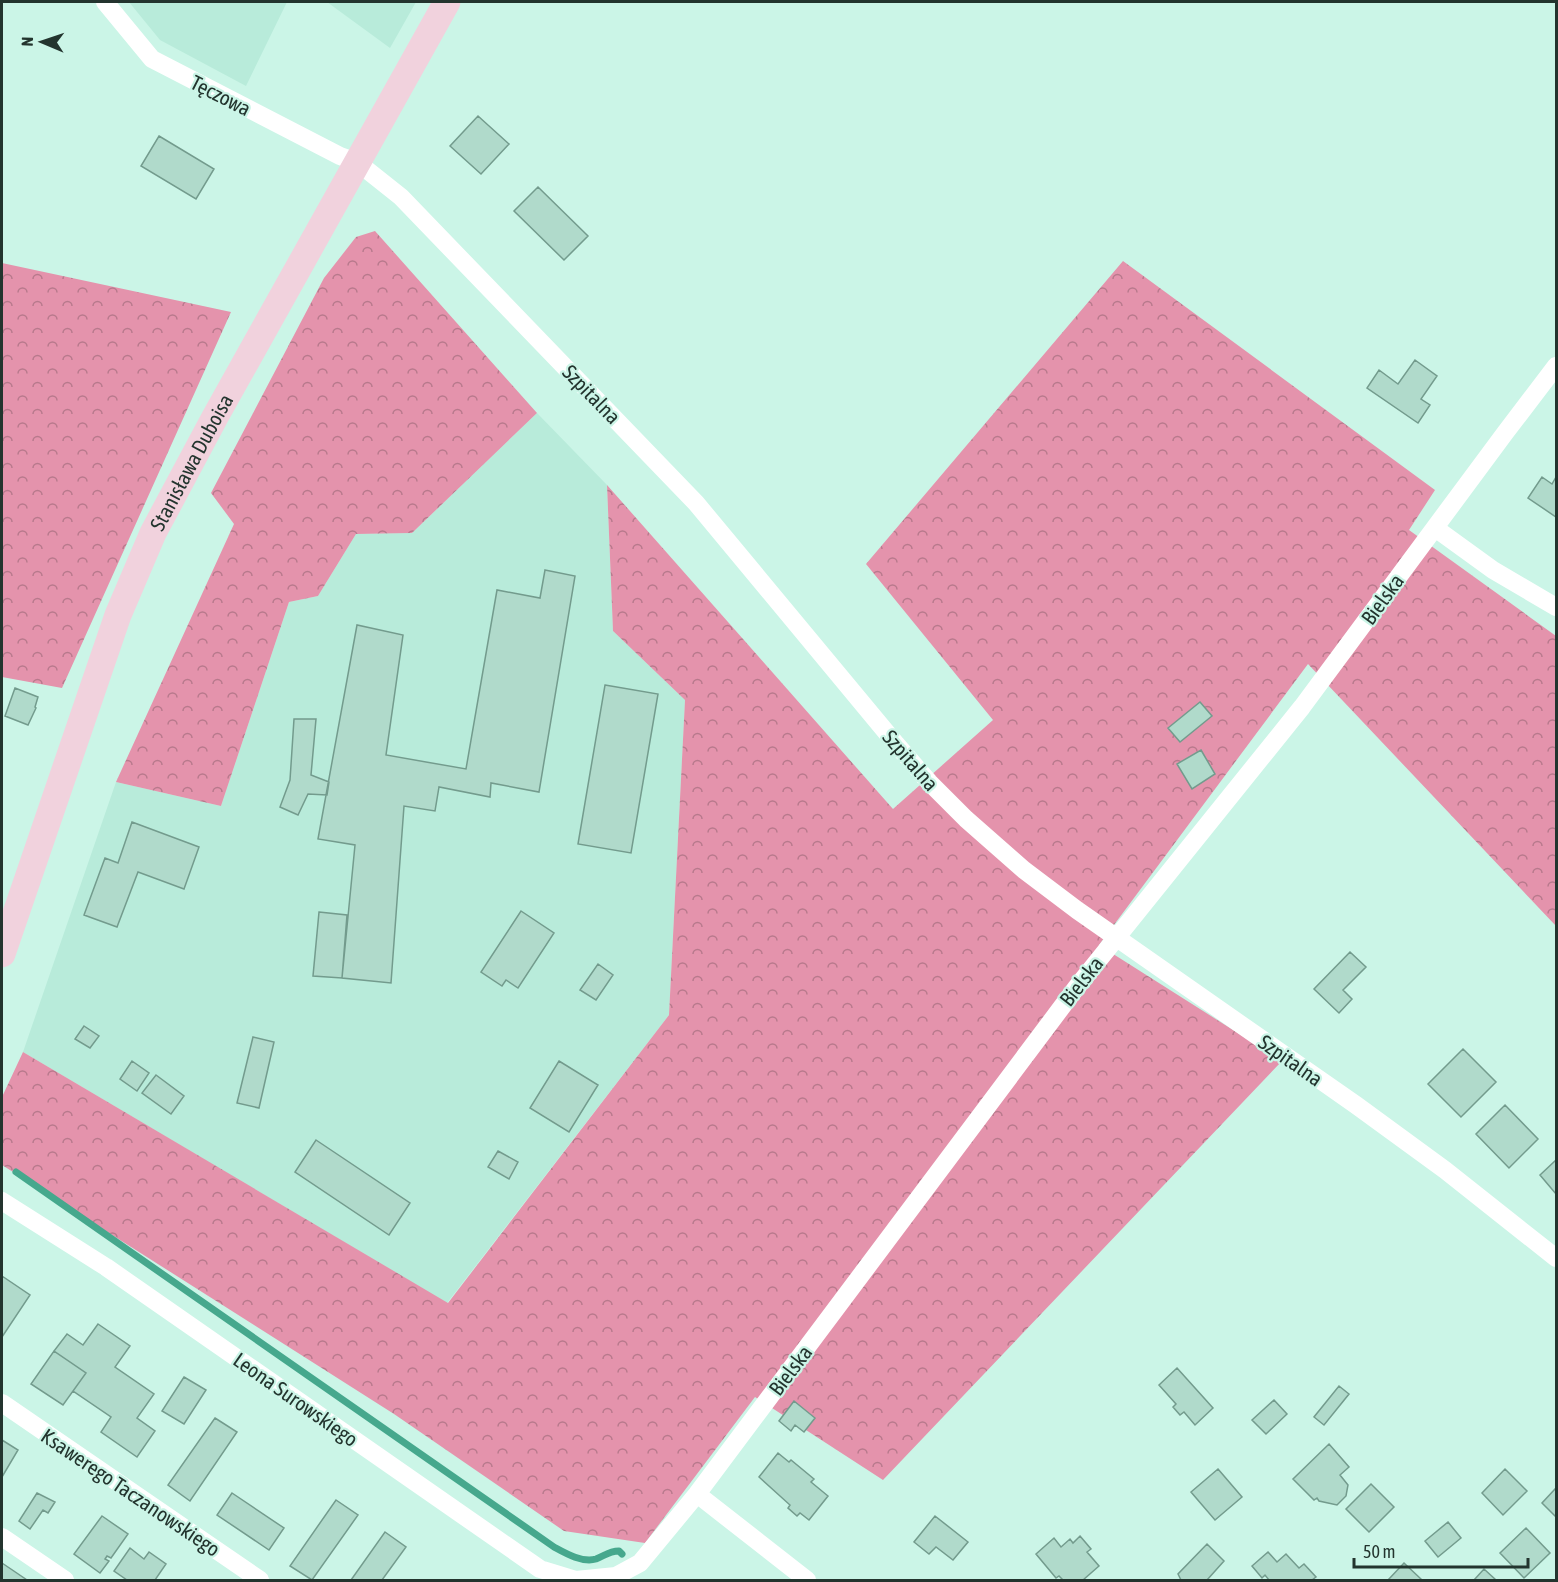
<svg xmlns="http://www.w3.org/2000/svg" width="1558" height="1582" font-family="'Asap Condensed',sans-serif">
	<style>
		.built { fill: #b8ebda }
		.forest { fill: url(#forest-crowns) }
		.lines { fill: none; stroke-linecap: round; stroke-linejoin: round }
		.stream { stroke: #46a88d; stroke-width: 7 }
		.building { fill: #b0dacb; stroke: #739b8d; stroke-width: 1.5 }
		.street { stroke: #fff; stroke-width: 18 }
		.secondary { stroke: #f1d2dd; stroke-width: 27 }
		.labels { text-anchor: middle; dominant-baseline: central; stroke-width: 4.5; stroke-linejoin: round; paint-order: stroke }
		.street-label { font-size: 21px; fill: #23342e; stroke: #cbf5e7 }
	</style>
	<defs>
		<pattern id="forest-crowns" width="20" height="18" patternUnits="userSpaceOnUse" patternTransform="scale(1.5)"><rect width="20" height="18" fill="#e493ac"/><path d="M2 6a3 3 0 1 1 6 0M12 15a3 3 0 1 1 6 0" fill="none" stroke="#b8798c"/></pattern>
	</defs>
	<rect width="100%" height="100%" fill="#cbf5e7"/>
	<!-- built -->
	<path class="built" d="M129,2H287L246,86L160,40Z
		M327,2H416L390,48Z
		M537,413L607,485L613,631L685,700L669,1015L447,1303L23,1052L116,782L221,806L289,602L318,596L356,534L412,533Z"/>
	<!-- forest -->
	<path class="forest" d="M375,231L537,413L412,533L356,534L318,596L289,602L221,806L116,782L234,524L211,493L324,278L356,237Z
		M1123,261L1435,490L1409,530L1556,636V926L1308,664L1099,945L1282,1061L883,1480L755,1397L645,1543L564,1531L394,1414L2,1165V1097L23,1052L448,1303L669,1015L685,700L613,631L607,485L893,809L993,720L866,564Z
		M2,263L231,312L62,688L2,677Z"/>
	<g class="lines">
		<!-- stream -->
		<path class="stream" d="M16,1172L554,1547C565,1553 582,1563 596,1559C604,1556 609,1551 619,1551L622,1554"/>
	</g>
	<!-- building -->
	<path class="building" d="M478,116L509,144L481,174L450,146Z
		M159,136L214,169L196,199L141,166Z
		M538,187L588,236L564,260L514,211Z
		M1415,360L1437,376L1421,399L1430,405L1418,423L1367,388L1379,370L1398,384Z
		M1542,477L1552,484L1556,477V517L1528,498Z
		M545,570L575,576L539,792L491,783L490,797L439,787L435,811L404,806L391,983L342,978L355,845L318,839L357,625L403,635L386,755L466,769L497,590L540,598Z
		M605,685L658,694L631,853L578,844Z
		M15,688L38,697L35,707L36,708L28,725L5,716Z
		M1200,702L1212,716L1180,742L1168,728Z
		M294,719H316L311,775L329,782L327,795L308,794L298,815L280,807L290,780Z
		M1201,750L1215,774L1192,789L1177,764Z
		M132,822L199,847L184,889L138,872L117,927L84,915L105,858L118,863Z
		M521,911L554,933L518,988L506,980L502,986L481,972Z
		M319,912L347,915L342,978L313,976Z
		M1350,952L1366,967L1343,990L1352,999L1339,1013L1314,989Z
		M598,964L613,975L596,1000L580,990Z
		M84,1026L99,1036L90,1048L75,1039Z
		M253,1037L274,1042L259,1108L237,1103Z
		M1463,1049L1496,1082L1461,1117L1428,1084Z
		M132,1061L149,1073L137,1091L120,1079Z
		M559,1061L598,1085L569,1132L530,1108Z
		M156,1075L184,1096L171,1114L142,1093Z
		M1505,1105L1538,1139L1509,1168L1476,1134Z
		M316,1140L410,1203L389,1235L295,1172Z
		M498,1151L518,1162L509,1179L488,1167Z
		M1556,1160V1194L1540,1175Z
		M2,1276L30,1295L2,1337Z
		M98,1324L130,1346L115,1367L154,1394L137,1418L155,1431L137,1457L101,1432L111,1417L73,1391L86,1373L54,1351L67,1334L83,1345Z
		M54,1351L86,1373L63,1405L31,1384Z
		M1177,1368L1213,1408L1195,1425L1184,1412L1180,1415L1173,1407L1176,1404L1159,1385Z
		M184,1377L206,1390L184,1424L162,1411Z
		M1339,1386L1349,1394L1324,1425L1314,1417Z
		M1274,1400L1287,1414L1266,1434L1252,1420Z
		M794,1401L815,1418L804,1432L795,1425L791,1431L779,1421Z
		M215,1418L237,1432L190,1501L168,1485Z
		M2,1440L18,1450L2,1477Z
		M1329,1444L1349,1467L1340,1475L1348,1485L1346,1496L1337,1505L1319,1501L1317,1498L1314,1500L1293,1479Z
		M778,1453L789,1462L791,1460L814,1479L811,1482L828,1496L809,1520L800,1513L797,1516L788,1508L790,1505L759,1477Z
		M1218,1469L1242,1497L1215,1520L1191,1492Z
		M1505,1469L1527,1491L1503,1515L1482,1493Z
		M1371,1484L1394,1507L1369,1532L1346,1509Z
		M1556,1488V1517L1542,1503Z
		M37,1493L55,1502L48,1513L43,1510L30,1529L19,1521Z
		M232,1493L284,1528L269,1550L217,1515Z
		M336,1500L358,1515L312,1580L290,1566Z
		M102,1516L128,1534L111,1558L107,1556L105,1559L109,1561L100,1573L74,1554Z
		M935,1516L968,1542L953,1560L936,1547L929,1554L914,1542Z
		M1448,1522L1461,1538L1438,1557L1425,1541Z
		M1526,1528L1550,1553L1524,1578L1500,1553Z
		M385,1532L406,1547L382,1580H351Z
		M1080,1536L1091,1549L1087,1552L1099,1566L1083,1580H1063L1059,1576L1056,1578L1036,1554L1054,1538L1061,1547L1070,1539L1073,1543Z
		M1207,1544L1224,1561L1207,1580H1181L1178,1574Z
		M130,1548L144,1559L149,1552L166,1564L155,1580H127L114,1571Z
		M1268,1552L1277,1562L1286,1554L1299,1568L1304,1564L1316,1577L1312,1580H1269L1265,1575L1262,1578L1252,1566Z
		M2,1563L27,1580H2Z
		M1404,1563L1422,1580H1388Z
		M1484,1569L1496,1580H1474Z"/>
	<g class="lines">
		<!-- street -->
		<path class="street" d="M105,2L152,59L340,156L357,162L401,197L696,503L896,744L929,782L966,819L1024,870L1077,910L1356,1105L1445,1170L1556,1258
			M1435,528L1493,570L1556,607
			M2,1201L106,1267L540,1569L576,1580L616,1576L640,1563L697,1494L1076,988L1302,707L1505,433L1556,366
			M2,1403L260,1580
			M697,1494L807,1580
			M2,1537L65,1580"/>
		<!-- secondary -->
		<path class="secondary" id="s1" d="M2,954L118,615L153,533L215,417L447,2"/>
	</g>
	<g class="labels">
		<!-- street labels -->
		<g class="street-label">
			<text transform="translate(221 95) rotate(27)">Tęczowa</text>
			<text transform="translate(592 394) rotate(46)">Szpitalna</text>
			<text stroke="none"><textPath href="#s1" startOffset="528">Stanisława Duboisa</textPath></text>
			<text transform="translate(1382 599) rotate(-54)">Bielska</text>
			<text transform="translate(911 760) rotate(49)">Szpitalna</text>
			<text transform="translate(1081 981) rotate(-52)">Bielska</text>
			<text transform="translate(1291 1060) rotate(35)">Szpitalna</text>
			<text transform="translate(790 1370) rotate(-53)">Bielska</text>
			<text transform="translate(296 1399) rotate(35)">Leona Surowskiego</text>
			<text transform="translate(131 1492) rotate(34)">Ksawerego Taczanowskiego</text>
		</g>
	</g>
	<!-- border -->
	<rect width="1558" height="1582" fill="none" stroke="#23342e" stroke-width="6"/>
	<!-- north arrow -->
	<g transform="translate(42 42) rotate(272)" stroke="#cbf5e7" stroke-width="4.5" paint-order="stroke">
	<path d="M0-4.5L10 22L0 15L-10 22Z" fill="#23342e"/>
	<text y="-9" font-size="16" font-weight="bold" text-anchor="middle" fill="#23342e">N</text>
	</g>
	<!-- scale -->
	<path d="M1354 1558v9h174v-9" fill="none" stroke="#23342e" stroke-width="3"/>
	<text x="1363" y="1558" font-size="18" fill="#23342e" stroke="#cbf5e7" stroke-width="4.5" paint-order="stroke">50 m</text>
</svg>
